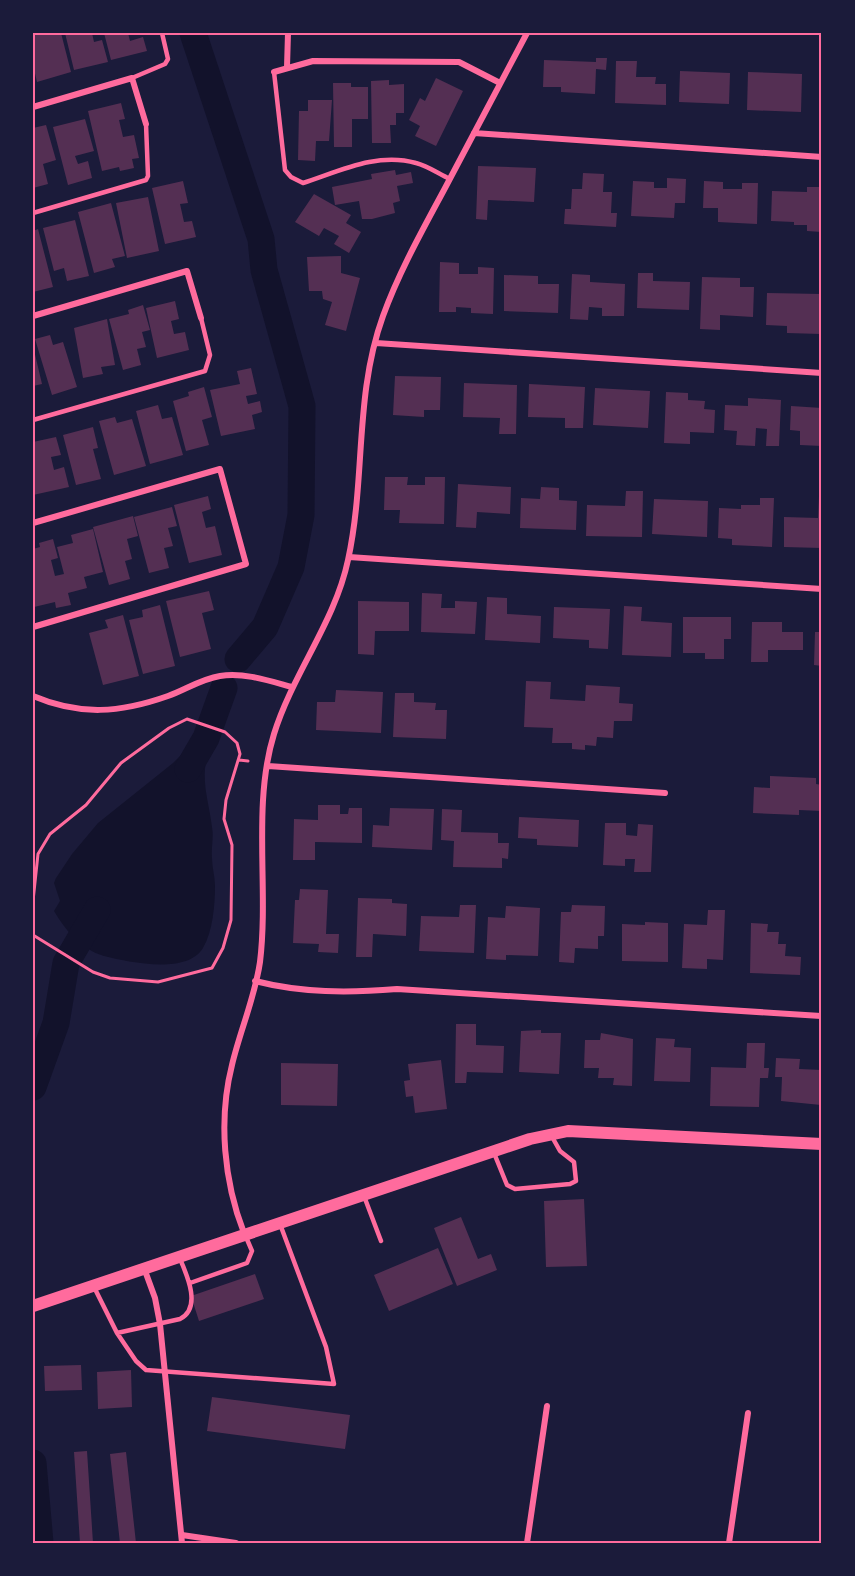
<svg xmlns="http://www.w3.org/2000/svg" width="855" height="1576" font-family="'PT Sans',sans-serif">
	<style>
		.water { fill: #12122b }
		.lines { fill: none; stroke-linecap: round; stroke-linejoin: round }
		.river { stroke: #12122b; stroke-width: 27 }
		.building { fill: #542f53 }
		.path { stroke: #ff6b9d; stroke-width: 3 }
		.service { stroke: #ff6b9d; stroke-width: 4.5 }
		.minor { stroke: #ff6b9d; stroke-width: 6 }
		.secondary { stroke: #ff6b9d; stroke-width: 12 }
		.neatline { fill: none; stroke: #ff6b9d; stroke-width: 2 }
	</style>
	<rect width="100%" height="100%" fill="#1b1b3a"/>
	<!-- water -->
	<path class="water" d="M198,738H206L210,746C199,778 208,796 212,827C214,837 211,848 212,858C212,867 215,877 215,886C215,904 213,931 203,948C187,975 128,962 104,956C81,949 66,931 54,911L60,901L54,883L56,878L72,854L98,823L173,763Z"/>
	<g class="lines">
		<!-- river -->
		<path class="river" d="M193,33L261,239L264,270L302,406L301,515L291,567L265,627L238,659
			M188,769L206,738L224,688
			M33,1087L56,1023L66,963L97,910
			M33,1463L40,1543"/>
	</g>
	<!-- building -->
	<path class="building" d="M33,33H61L71,72L37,82L33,65Z
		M65,33H92L94,42L102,40L108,62L74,70Z
		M104,33H128L130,41L143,37L147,51L111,60Z
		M377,33H400V35H377Z
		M596,58H607L606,70L596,69L595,94L561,92V87H543L544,60L596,62Z
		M616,61H637L636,77H656L655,84H666V105L615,103Z
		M680,71L730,73L729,104L679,102Z
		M748,72L802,74L801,112L747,110Z
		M436,78L463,91L436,146L415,136L420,126L409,120L420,98L425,101Z
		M389,80V85L404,84V113H396V125H390L391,143H372L371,81Z
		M333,83H351V87H368V119H352V147H334Z
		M308,100H332L329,141H316L315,161L298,160L299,111H308Z
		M121,103L125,119L119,120L123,137L134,135L139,158L132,159L134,168L120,171L119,167L102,171L88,111Z
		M85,119L94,151L75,156L78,164L88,161L92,178L68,185L53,127Z
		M46,125L56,160L43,164L48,184L33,188V128Z
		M478,166L536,168L534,202L488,200L487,220L476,219Z
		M395,170L396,175L411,172L413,183L397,186L400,201L393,203L395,213L372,219H362L359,201L335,205L332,187L372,179L371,174Z
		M583,173L604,174L603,192H612L611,213H617L616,227L564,224L565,209H571L572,189H582Z
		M667,178L686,179L685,203H675L674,218L631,216L633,181L654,182V188H667Z
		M183,181L188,203L180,204L184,222L192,221L196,237L165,244L152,188Z
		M704,181L723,182V189H742V183H758L757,224L718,222V208H703Z
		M807,187H822V232L807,231V225H794V222L771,221L772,191L807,192Z
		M314,194L351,215L346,223L361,232L349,253L334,244L339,236L324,228L319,236L295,222Z
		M148,197L159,251L127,258L116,203Z
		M111,203L125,256L112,259L115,267L94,273L78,212Z
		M75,220L89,276L67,281L64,268L54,271L43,228Z
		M38,229L53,287L33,292V231Z
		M341,256V273L360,278L346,331L325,325L332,302L323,299L322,291H309L307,257Z
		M440,262L459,263V274H478V267L494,268L493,314L471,313V308L456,307V312H439Z
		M638,273H653V281L690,282L689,310L637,308Z
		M572,274L590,275V282L625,284L624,316H602V308L589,307L588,320L570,319Z
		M504,275L538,276V284H559L558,313L504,311Z
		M702,277L740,278V287H754L753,317L720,315V330L700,329Z
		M767,293L822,294L821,334L787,333V326L766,325Z
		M175,301L179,319L171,321L174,334L185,332L189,350L157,358L146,308Z
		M143,305L150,330L142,332L146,347L137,349L141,365L123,370L109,319L129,314L128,310Z
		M107,319L115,365L101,367L103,374L83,378L74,328Z
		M50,335L53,345L63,342L77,387L52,395L35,339Z
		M33,346L42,384L33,386Z
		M251,368L257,394L246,396L248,404L260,401L262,412L252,415L255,429L221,436L210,390L240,384L237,371Z
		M395,376L441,377L440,410H424V417L393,415Z
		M464,383L517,385L516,434H499L500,418L463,417Z
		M529,384L585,387L583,428H565V418L528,417Z
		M204,387L212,417L202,420L209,445L186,451L173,401L189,396L188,392Z
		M595,388L650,391L648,428L593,425Z
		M666,392L688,393V400L705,401L704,409L715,410L714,433L690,432V444L664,443Z
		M748,398L781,400L779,446H766L767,429L756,428L755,446L736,445L737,431L724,430L725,405L748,406Z
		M158,405L162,419L172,417L183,455L150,464L136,411Z
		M791,406L822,408V446L800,445V431L790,430Z
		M115,417L117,423L132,419L146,466L114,475L99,421Z
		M93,427L98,448L93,449L101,479L76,485L63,435Z
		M56,437L61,455L51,457L54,470L64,467L69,487L33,495V442Z
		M385,477H408L407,485H425V477H445L444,524L399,523L400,510H384Z
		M458,484L511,487L510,514L477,512L476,528L456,527Z
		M541,487L559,488V500L577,501L576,530L520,528L521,498L540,499Z
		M626,491H643L642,537L586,536L587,505L625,506Z
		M208,496L211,509L202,512L206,528L215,526L222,555L189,563L174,505Z
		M819,496H822V548L784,547V517L818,518Z
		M760,498H774L772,547L732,545V539L718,538L719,508L741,509V505H760Z
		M654,499L708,501L707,537L652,534Z
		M172,507L177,526L168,528L173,546L164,548L169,568L149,573L134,517Z
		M133,516L138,536L127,539L132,559L125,561L130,579L109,585L93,527Z
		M93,529L103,572L84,577L87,588L68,593L71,605L56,608L55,602L34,607L33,549L40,547L39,543L53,539L58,558L51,560L55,576L64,574L57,547L73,543L71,535Z
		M209,591L214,610L202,613L211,649L180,657L166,601Z
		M422,593L442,594L441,608H455V601L477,602L475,634L421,632Z
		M487,597L507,598V614L541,616L540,643L485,640Z
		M358,601L409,602V631H375L374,655L358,654Z
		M160,605L175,666L143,674L129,620L143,617L142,610Z
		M624,606L642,607L641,621L672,623L671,657L622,655Z
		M554,607L610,609L608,649L589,648V640L553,638Z
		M123,615L139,676L103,685L89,633L108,628L105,620Z
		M683,617H731V639H724V659H705V653H683Z
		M752,622H782V632H803V650H768V662H751Z
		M815,632H822V666L814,665Z
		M526,681L551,682L550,699L585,701L586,685L620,687L619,703L633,704L632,721H614L613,738L597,737L596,746L585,745V750L572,749V743H552L553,728L524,727Z
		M336,690L383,692L381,733L316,730L317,702H335Z
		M395,693H414V702L436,703L435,710H447L446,739L393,737Z
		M770,776L816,778V784L822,785V811L799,810V815L753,813L754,787L770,788Z
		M318,805H340V814H348L349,808H362V843L315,842V860H293L294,819L318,820Z
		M390,808L434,809L432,850L372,847L373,825L389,826Z
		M442,809L462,810L461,832L498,833V843H509L508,859L502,858V868L453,867L454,841L441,840Z
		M519,817L579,820L578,847L537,845V839L518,838Z
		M605,823H626V835L637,836L638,824L653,825L651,872H634L635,859H625V866L603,865Z
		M300,889L328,890L326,934H339L338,953L318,952L319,944L293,943L295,900H299Z
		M358,898L392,899V903L407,904L406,936L373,934L372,957H356Z
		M460,905H476L474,953L419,951L421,916L459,917Z
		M572,905L605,906L604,936H598V949L575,948L574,963L559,962L561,912H571Z
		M506,906L540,908L538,956L506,955V960L486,959L488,917L505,918Z
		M708,910H725L723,960L707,959V969L682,968L684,924L707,925Z
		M645,922L668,923V962L622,961V924L645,925Z
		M751,923L768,924L767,932H779L778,944H786L785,956L801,957L800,975L750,973Z
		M456,1024H476V1045L504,1046L503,1073L467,1072L466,1083H455Z
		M541,1030V1033H561L559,1074L519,1072L521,1031Z
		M601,1033L633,1039L632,1086L613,1085L614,1078H598L599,1068H584L585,1040H600Z
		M656,1038L675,1039L674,1047L691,1048L690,1082L654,1081Z
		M747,1043H765L764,1068H769L768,1078H760L759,1107L710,1106L711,1067L746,1068Z
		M776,1058L800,1059L799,1069L822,1070L821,1105L781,1101L782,1077H775Z
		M441,1060L447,1109L415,1113L413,1096L406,1097L404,1081L410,1080L408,1064Z
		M281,1063L338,1064L337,1106L281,1105Z
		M584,1199L587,1266L546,1267L544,1201Z
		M461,1217L478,1259L491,1254L497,1270L457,1286L434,1228Z
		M438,1248L453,1284L389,1311L374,1275Z
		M255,1274L264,1299L199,1321L191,1296Z
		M81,1365L82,1390L45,1391L44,1366Z
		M131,1370L132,1407L98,1409L97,1372Z
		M212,1397L350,1415L345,1449L207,1431Z
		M87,1451L93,1543H80L74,1452Z
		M126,1452L136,1543H120L110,1454Z"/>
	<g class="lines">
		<!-- path -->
		<path class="path" d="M239,760L248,761
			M33,901L38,854L50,834L86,805L121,763L169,728L187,719L225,732L237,743L240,754L226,800L224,819L232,845L231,920L223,948L212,968L158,982L110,978L93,972L33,935"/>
		<!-- service -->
		<path class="service" d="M274,72L285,170L291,177L303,183C340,171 377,152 416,163C428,166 439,174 450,179
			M132,78L165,64L168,59L162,33
			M33,213L146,180L148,176L146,124
			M33,420L205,371L210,355L201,318
			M494,1153L507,1185L515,1189L570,1184L576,1181L574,1162L560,1151L551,1135
			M364,1196L381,1241
			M190,1283L247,1263L252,1251L246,1237
			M94,1287L117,1333L180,1319C202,1308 187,1275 180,1259
			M117,1333L136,1361L146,1370L334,1384L326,1347L280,1224"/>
		<!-- minor -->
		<path class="minor" d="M287,67L288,33
			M274,72L313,61L459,62L500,83
			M33,107L132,78L146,124
			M474,133L822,157
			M33,316L187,271L201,318
			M376,343L822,373
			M33,523L220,469L246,564L33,627
			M349,557L822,589
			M33,696C80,716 120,713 168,696C185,690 201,679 220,676C244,672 270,681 292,687
			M268,766L665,793
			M255,981C302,993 348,993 397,989L821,1016
			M244,1233C224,1182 218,1120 232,1065C240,1031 255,997 260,962C269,888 252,805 274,734C293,673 335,622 348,560C366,478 354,396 383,316C399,272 422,231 444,190C472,138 499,85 527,33
			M144,1268L155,1298L160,1324L182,1543
			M182,1535L236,1543
			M527,1543L547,1406
			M729,1543L748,1413"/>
		<!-- secondary -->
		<path class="secondary" d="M33,1306L530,1139L568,1131L822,1144"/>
	</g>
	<!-- border -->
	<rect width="855" height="1576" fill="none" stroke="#1b1b3a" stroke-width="69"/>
	<rect x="34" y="34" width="786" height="1508" class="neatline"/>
</svg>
